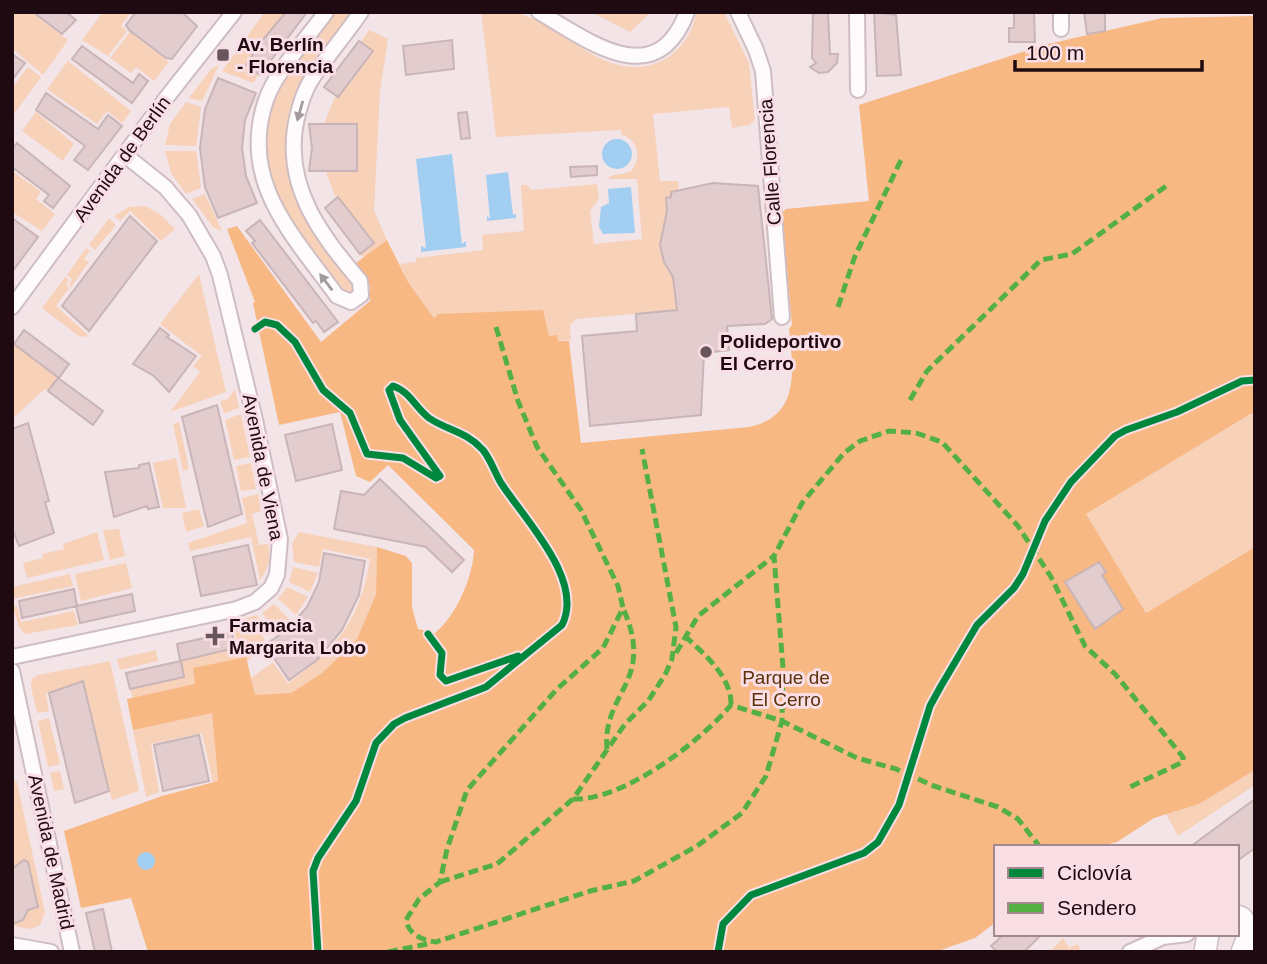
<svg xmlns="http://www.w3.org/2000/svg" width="1267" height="964" font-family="Arial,sans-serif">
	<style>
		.green { fill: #f8d1b9 }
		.forest { fill: #f7b883; fill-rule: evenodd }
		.water { fill: #a2cef1 }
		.building { fill: #e2ccce; stroke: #c9b5b7; stroke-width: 2 }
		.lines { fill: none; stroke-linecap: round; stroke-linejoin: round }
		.street-casing { stroke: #cfbdc2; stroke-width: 18 }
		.secondary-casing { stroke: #cfbdc2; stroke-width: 24 }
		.street { stroke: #fdfbfc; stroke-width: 14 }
		.secondary { stroke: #fdfbfc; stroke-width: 21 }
		.quiet { stroke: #55b044; stroke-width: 5; stroke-dasharray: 10 5; stroke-linecap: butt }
		.cycleway-casing { stroke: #f9dee5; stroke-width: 11 }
		.cycleway { stroke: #00873e; stroke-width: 7 }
		.oneway { fill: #a49b9e }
		.poi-dot { fill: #69565c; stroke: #f9dee5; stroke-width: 2.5 }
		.labels { text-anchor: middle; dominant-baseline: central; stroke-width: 6; stroke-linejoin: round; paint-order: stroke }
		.poi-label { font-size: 19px; font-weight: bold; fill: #1f0a11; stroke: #f9dee5; text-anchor: start }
		.street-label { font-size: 19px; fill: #1f0a11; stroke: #f9dee5 }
		.park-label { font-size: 19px; fill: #5b320b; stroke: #f9dee5 }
	</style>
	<rect width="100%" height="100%" fill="#f3e4e8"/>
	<!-- green -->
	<path class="green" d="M12,12H31L68,40L43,75L12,48Z
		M103,12H131L121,26L127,31L108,56L82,40Z
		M265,12H286L260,43L247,65L259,74L253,83L222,71Z
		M333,12H355C306,78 259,131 304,217C316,240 337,260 353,281L355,290L347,295C335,289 308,250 300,237C292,222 281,207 273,191C243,123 295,63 333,12Z
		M481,12C492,12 508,9 518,13C566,27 610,89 665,59C683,48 692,32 697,12H724L749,63L755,120L749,125L732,128L729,107L653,114L660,181H678L679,192H671V197L666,198L667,211L660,245L664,262L673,277L677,310L576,319L570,325L571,340L558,341L549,336L438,314L434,318L408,282L400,264L416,262V258L483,250L482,235L524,231L521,185H527L531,190L597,184L599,199L590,211L594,244L642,239L637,179H608L610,176L630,172C642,160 639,140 622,135L621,130L496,137Z
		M591,12H651L630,32Z
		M369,30L388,39L380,91L374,211L387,240L364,257L360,254L373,243L334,194L327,175V171H356V124H324L334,99L373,51L361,42Z
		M130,32L169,62L154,81L136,67L131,73L110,58Z
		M68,61L131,111L122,123L107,111L97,124L47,89Z
		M219,65L202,101L189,98L211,69Z
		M28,67L41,77L14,114L12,88Z
		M186,102L201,107L196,146L165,145L170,124Z
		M36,112L74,144L63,161L22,131Z
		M165,151H196L201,188L186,194L171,173Z
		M12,171L41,192L36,199L55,214L42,231L12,212Z
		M205,194L222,231L213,227L192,199Z
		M145,206L159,213L175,229L161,241L130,211L120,221L114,216L129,207Z
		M109,218L116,225L95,250L89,245Z
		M86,248L90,251L84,259L89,262L71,287L69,285L72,279L67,275Z
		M199,274L226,392L170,412L200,372L193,366L202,356L160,324Z
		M65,277L69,280L66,285L69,288L56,306L88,335L85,337L79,336L42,308Z
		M15,345L59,377L48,391L45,389L12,419V348Z
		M235,389L239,408L224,413L220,401L228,399Z
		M1252,413L1255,417V547L1146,613L1085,514Z
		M241,414L250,457L234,460L225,420Z
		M179,422L189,469L183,471L173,424Z
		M176,458L186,508H163L153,463Z
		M251,463L256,489L241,491L236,466Z
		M258,494L261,511L252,514L259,545L268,544C271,558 269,568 260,580L251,537L190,551L188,543L247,523L242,498Z
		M199,509L204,526L186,532L182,513Z
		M119,529L125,556L110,560L103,530Z
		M97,532L104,560L27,578L23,563L43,558L42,554L64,549L63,544Z
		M299,532L377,547L376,594L357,639L322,673L291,693L255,696L251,678L273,662L288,683C338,648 360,620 370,559L323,549L319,567L294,562L292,543Z
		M126,563L132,588L81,601L75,574Z
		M293,567L318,573L310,592L289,582Z
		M70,574L73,586L12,599V587Z
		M287,587L308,597L296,615L278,599Z
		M274,604L290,620L276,632L262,613Z
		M17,606L21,622L74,611L78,625L25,634L19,627L13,607Z
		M257,615L268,631L262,635L265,641L247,662L246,657L193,669L196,684L212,713L218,782L213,783L202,733L151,744L159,792L146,797L127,699L133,698L130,689L184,677L181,660L238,648L232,622Z
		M156,650L158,661L120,670L117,659Z
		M110,661L139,791L112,800L83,682L46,694L49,711L37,713L31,687L32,679L38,675Z
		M49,718L60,764L48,767L38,721Z
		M1255,770V785L1178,836L1166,814L1199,804Z
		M60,771L64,789L54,791L50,773Z
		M12,779L17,782L45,912L40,925L31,929L12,926Z
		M1063,938L1069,948L1078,944L1081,952H1050Z"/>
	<!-- forest -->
	<path class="forest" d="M1255,16V417L1252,413L1086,514L1146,613L1255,547V770L1199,804L1154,818L1117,842L1096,847H996V922L975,938L935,952H148L131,898L81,908L64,831L162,796L218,781L212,713L133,730L127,699L195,684L193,668L246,657L255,695L291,693L322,673L357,639L376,594L377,547L406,556L412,563V607L418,629L435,633C456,616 473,577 474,550L388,465L370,482L356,476L340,412L279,425L253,303L255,302L227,229L237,226L321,342L370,301V286L356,263L387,240L408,282L434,318L438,314L543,310L549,336L557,335L558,341H569L581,443L749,427C801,416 793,370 789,329L792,325L782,213L786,209L869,201L859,105L1044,45L1162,18ZM1099,562L1105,572L1102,575L1123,609L1095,629L1066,583Z"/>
	<!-- water -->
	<path class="water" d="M602 154a15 15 0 1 1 30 0a15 15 0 1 1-30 0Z
		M452,154L462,244L466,241V247L421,252V246L426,248L416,159Z
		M508,172L513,215L516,214V218L487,221V216L490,219L486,175Z
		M631,187L635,233L603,234L599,227L601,207L609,203L608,189Z
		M137 861a9 9 0 1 1 18 0a9 9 0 1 1-18 0Z"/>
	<!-- building -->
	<path class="building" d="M33,12H66L76,20L62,34Z
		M136,12H182L197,26L172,59L166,58L129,30L126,25Z
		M286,12H307L260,75L246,65L260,43Z
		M813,12H828L830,54H838L837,63L828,72L819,73L810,67L816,63L812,58Z
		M874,12L896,15L901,75L877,76Z
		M1014,12H1034L1035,42H1009V28H1014Z
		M1084,12H1105V31L1087,34Z
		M452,40L454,69L406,75L403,46Z
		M359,41L373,51L338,97L324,87Z
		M82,46L133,83L139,74L148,81L132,103L72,59Z
		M12,54L25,63L12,80Z
		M218,78L256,93L245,120L242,148L246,176L257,203L218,218L205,187L200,148L205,109Z
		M46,93L98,129L108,115L122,126L88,170L74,160L85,146L36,110Z
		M467,112L470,138L461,139L458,113Z
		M309,124H357V171H309L312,148Z
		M17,143L70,186L53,208L44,201L49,195L12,167V149Z
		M597,166V175L571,177L570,167Z
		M713,183L758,186L772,319L765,324L727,326L729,350L704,353L701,415L590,426L582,336L637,331L636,314L677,310L673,277L664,262L660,245L667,211L666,198L671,197V192Z
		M338,197L374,243L360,254L325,208Z
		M130,216L157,241L89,331L62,306Z
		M12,218L38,237L12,272Z
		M260,220L338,322L324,332L316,321L313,323L252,243L255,241L246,231Z
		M160,328L169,335L167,337L196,356L169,392L154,376L133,364Z
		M24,330L69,364L59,378L14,344Z
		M58,378L103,411L93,425L48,391Z
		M217,405L242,514L208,527L182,417Z
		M28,423L49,501L45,502L54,533L19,546L12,528V429Z
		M332,424L342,470L296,481L285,435Z
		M149,463L159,507L148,509L147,506L114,517L105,472L139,468V465Z
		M380,479L464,560L452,572L426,547L334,529L341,491L364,495Z
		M248,545L257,585L201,596L193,557Z
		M324,553L365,561L359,595L342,630L317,660L289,680L265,645L288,629L307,607L319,582Z
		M1099,562L1106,572L1102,575L1123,609L1095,629L1065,582Z
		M74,589L77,606L22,618L19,601Z
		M132,594L135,611L80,623L76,606Z
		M232,632L235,648L180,661L177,644Z
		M181,661L184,677L130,689L126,673Z
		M83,681L109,791L75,803L49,693Z
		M199,735L209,781L163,791L154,745Z
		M1255,799V848L1237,861V847H1190Z
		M24,860L28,862L38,907L28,910L23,920L12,924V869Z
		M103,909L112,952H95L86,913Z
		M1004,934H1042L1024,952H997L991,946Z"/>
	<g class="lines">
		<!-- street casing -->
		<g class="street-casing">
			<path id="street" d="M326,12C307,39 277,69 266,100C238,182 294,236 337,296L351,302L361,295L360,281C322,236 286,190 295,128C298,111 303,92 313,77C328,55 346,34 361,12
				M539,12C589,41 656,94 687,12
				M738,12L756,50L763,71L782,317
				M857,12L858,90
				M1061,12V29
				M12,307L167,97L234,12
				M12,657L237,609L255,602L271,588L277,575L280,539L255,420L220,275L213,256L189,215L165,187L125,155
				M12,671L72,952
				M12,945L51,952
				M1130,952L1163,937L1187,934"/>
		</g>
		<!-- secondary casing -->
		<g class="secondary-casing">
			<path id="secondary" d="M1237,916L1242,918L1250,931L1242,952
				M1205,952L1208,934"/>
		</g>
		<!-- street -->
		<use href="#street" class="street"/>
		<!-- secondary -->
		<use href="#secondary" class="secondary"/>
		<!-- quiet -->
		<path class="quiet" d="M838,307L855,256L902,158
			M496,327L518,401L537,447L581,510L618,586L623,608L603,648L557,689L467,790L447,849L440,882L419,899L406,920C409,935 422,940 436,942L590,891L634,881L697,846L742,813L766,776L782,721L783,668L774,556L802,503L844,453L860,441L889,431L916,433L942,442L1018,526L1051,577L1085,646L1115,674L1183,757V762L1130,787
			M910,400L927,371L1041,260L1072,254L1169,184
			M685,636C704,654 732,677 731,705
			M676,653L698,616L774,556
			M607,749C602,691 656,683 623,608
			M573,799C623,801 700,742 731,705L782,721L857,758L896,769L934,786L998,807L1018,819L1040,847
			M440,882L497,864L573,799L625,724L648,701L665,675L672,659L676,627L642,449
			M388,952L432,943"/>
		<!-- cycleway casing -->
		<g class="cycleway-casing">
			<path id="cycleway" d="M255,329L265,322L277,325L295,342L323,390L350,413L367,454L403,458L436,478L440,476L400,420L389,390L393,386C409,391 416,408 429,418C446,430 466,431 483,450C491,460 495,473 501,483C524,519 585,580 562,625L486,687L405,718L394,724L376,743L356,801L318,858L313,871L318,952
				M428,634L442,653L440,675L446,681L518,656
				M718,952L723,924L751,895L864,853L878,842L899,805L930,706L941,686L977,625L1014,588L1023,574L1045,521L1071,482L1115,436L1126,430L1177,412L1242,381L1255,380"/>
		</g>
		<!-- cycleway -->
		<use href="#cycleway" class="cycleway"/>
	</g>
	<!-- one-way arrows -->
	<defs><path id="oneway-solid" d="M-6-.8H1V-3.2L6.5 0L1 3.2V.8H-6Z" transform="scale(1.75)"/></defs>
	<g class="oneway">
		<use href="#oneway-solid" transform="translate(300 111) rotate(106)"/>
		<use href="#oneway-solid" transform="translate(326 282) rotate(-127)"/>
	</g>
	<!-- markers -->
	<g class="poi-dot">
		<rect x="216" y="48" width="14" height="14" rx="3.5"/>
		<circle cx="706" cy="352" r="7"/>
		<path d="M211.5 625.5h7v7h7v7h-7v7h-7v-7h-7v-7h7z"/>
	</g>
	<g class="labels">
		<!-- poi labels -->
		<g class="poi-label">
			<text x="237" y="44">Av. Berlín<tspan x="237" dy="22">- Florencia</tspan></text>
			<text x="720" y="341">Polideportivo<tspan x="720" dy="22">El Cerro</tspan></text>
			<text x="229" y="625">Farmacia<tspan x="229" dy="22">Margarita Lobo</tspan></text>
		</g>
		<!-- street labels -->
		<g class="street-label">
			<text transform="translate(122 159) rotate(-54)">Avenida de Berlín</text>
			<text transform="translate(770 162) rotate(-94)">Calle Florencia</text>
			<text transform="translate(263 467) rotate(79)">Avenida de Viena</text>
			<text transform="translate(51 852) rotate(78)">Avenida de Madrid</text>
		</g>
		<!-- park labels -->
		<g class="park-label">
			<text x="786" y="677">Parque de<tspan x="786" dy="22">El Cerro</tspan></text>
		</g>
	</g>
	<!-- border -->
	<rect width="1267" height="964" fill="none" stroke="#1f0a11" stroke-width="28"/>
	<!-- legend -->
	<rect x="994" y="845" width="245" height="91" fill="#f9dee5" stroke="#a28990" stroke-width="2"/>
	<rect x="1008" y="868" width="35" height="10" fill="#00873e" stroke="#a28990" stroke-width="2"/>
	<text x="1057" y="880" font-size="21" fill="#1f0a11">Ciclovía</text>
	<rect x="1008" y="903" width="35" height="10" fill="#55b044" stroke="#a28990" stroke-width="2"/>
	<text x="1057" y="915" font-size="21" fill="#1f0a11">Sendero</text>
	<!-- scale -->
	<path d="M1015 60v10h187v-10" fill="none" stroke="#1f0a11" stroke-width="3.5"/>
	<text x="1026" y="60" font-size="21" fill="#1f0a11" stroke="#f9dee5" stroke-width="5" paint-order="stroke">100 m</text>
</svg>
